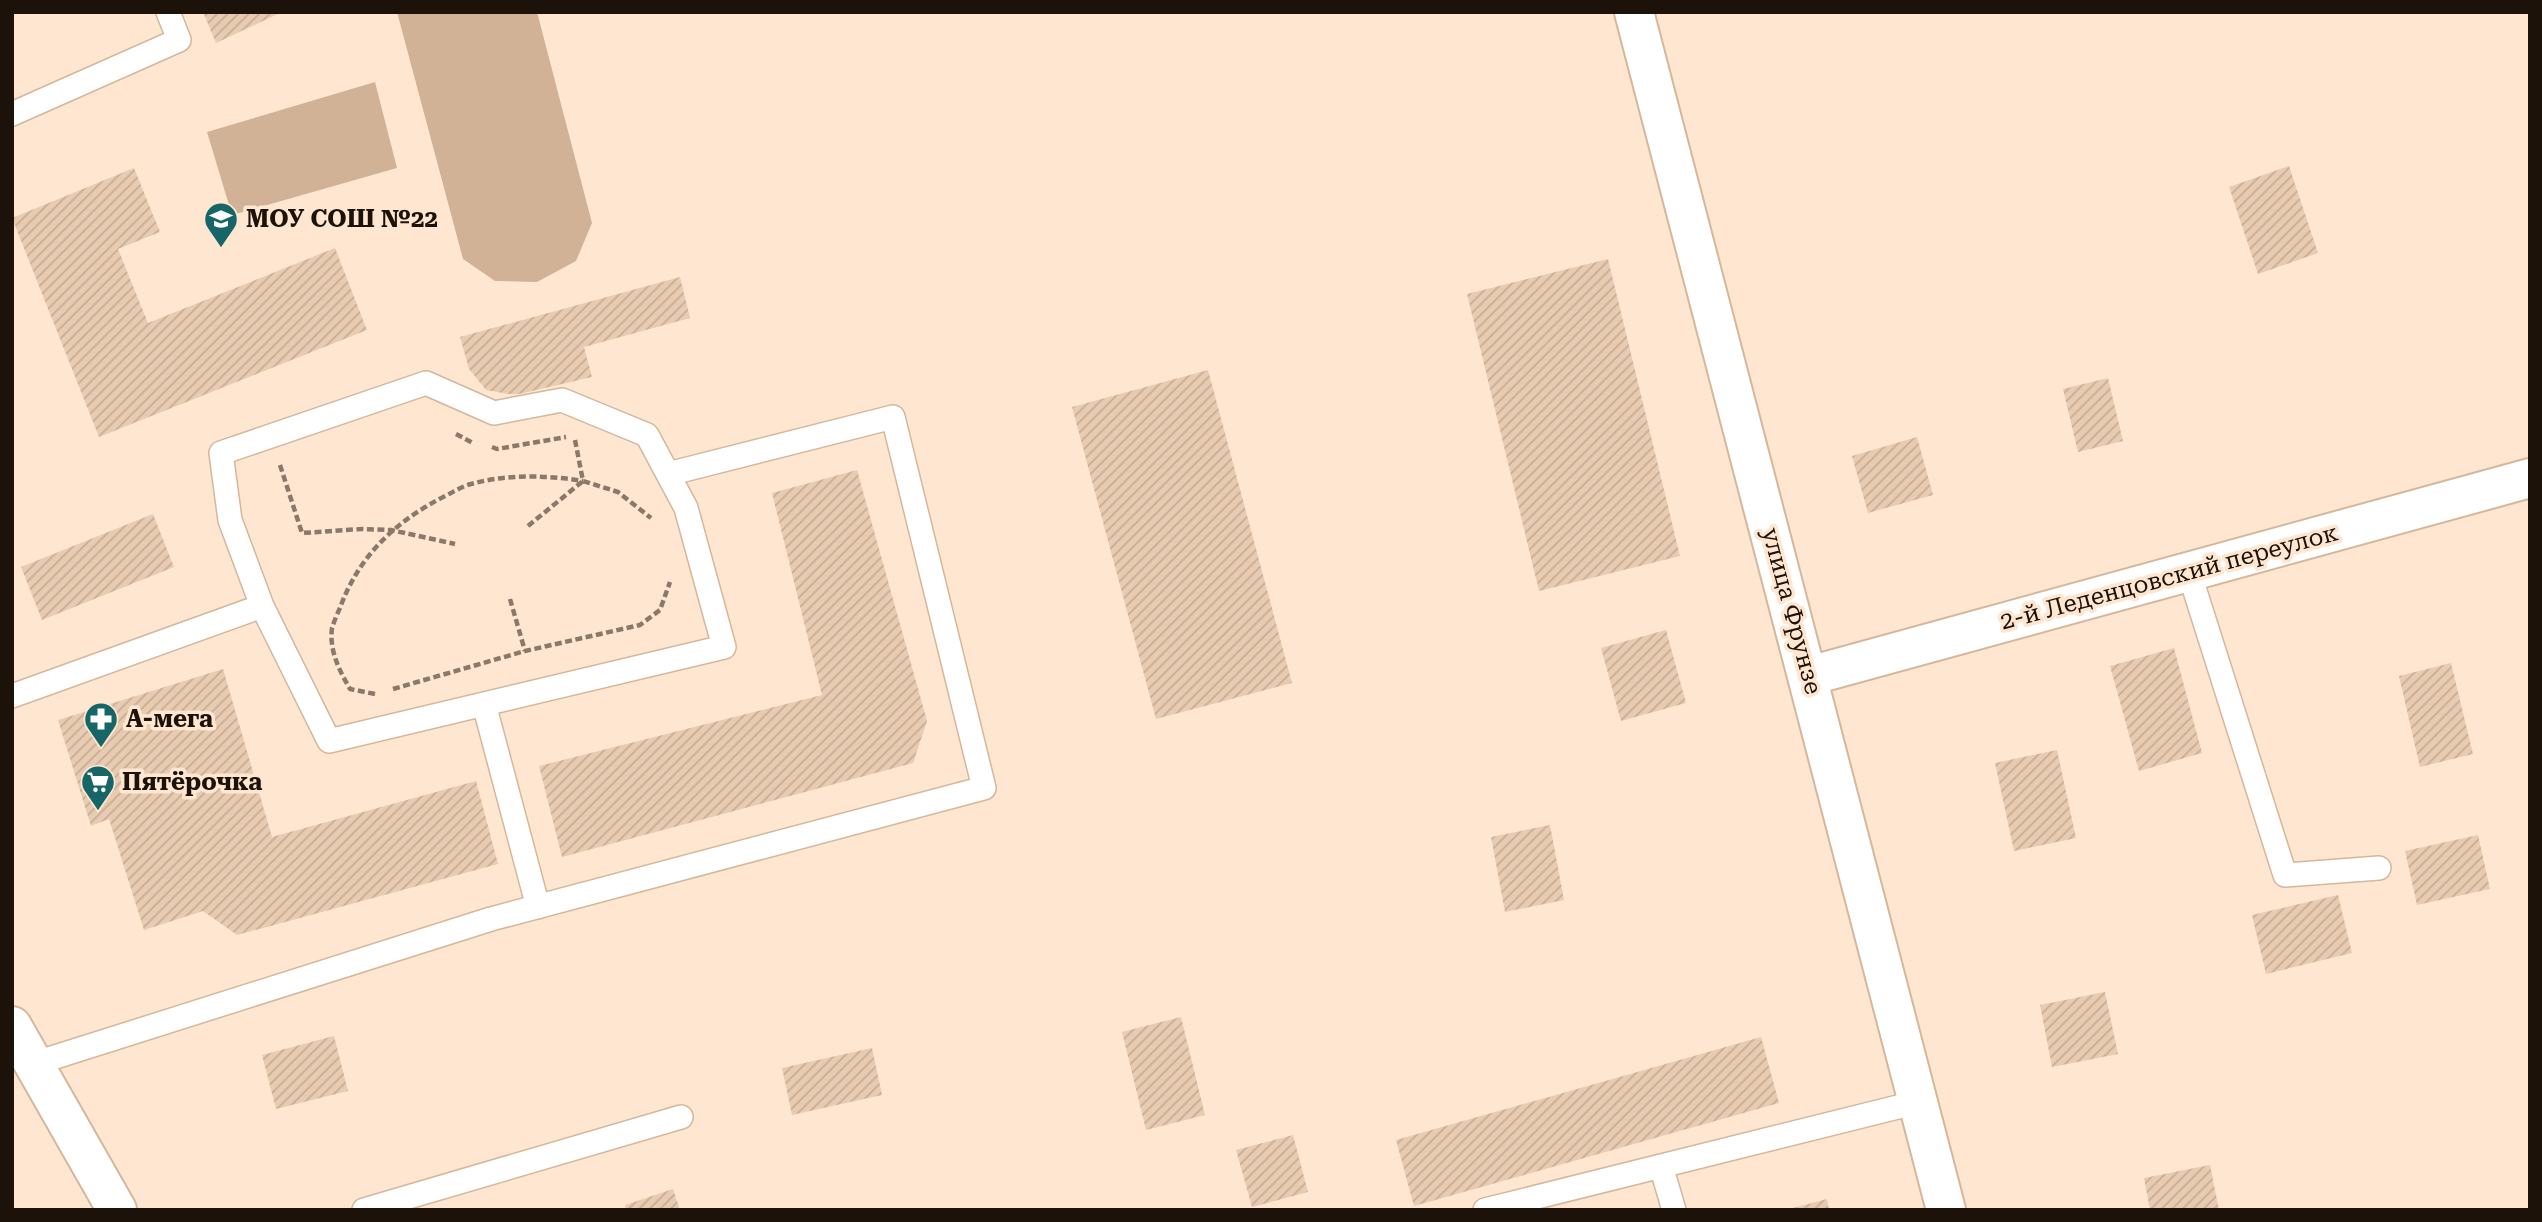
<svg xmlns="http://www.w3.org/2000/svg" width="2542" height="1222" font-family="'Roboto Serif',serif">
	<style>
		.garden { fill: #d1b296 }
		.building { fill: url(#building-hatch) }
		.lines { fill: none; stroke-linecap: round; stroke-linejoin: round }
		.lane-casing { stroke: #d4b79c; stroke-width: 26 }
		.street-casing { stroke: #d4b79c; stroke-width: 42 }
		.secondary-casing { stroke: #d4b79c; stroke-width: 42 }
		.path { stroke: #8a796a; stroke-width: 4.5; stroke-dasharray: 7 3.5; stroke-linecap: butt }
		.lane { stroke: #fff; stroke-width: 23 }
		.street { stroke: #fff; stroke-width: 38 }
		.secondary { stroke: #fff; stroke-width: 38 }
		.labels { text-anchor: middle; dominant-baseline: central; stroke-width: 7; stroke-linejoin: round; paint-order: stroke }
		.poi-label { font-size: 24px; font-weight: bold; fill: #1c1209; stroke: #fee6d0; text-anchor: start }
		.street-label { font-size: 24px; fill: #1c1209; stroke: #fee6d0 }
	</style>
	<defs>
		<pattern id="building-hatch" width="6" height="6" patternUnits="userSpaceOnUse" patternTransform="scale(1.75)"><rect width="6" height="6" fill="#e8cbb0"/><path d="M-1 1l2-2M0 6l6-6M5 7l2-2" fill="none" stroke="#c6ad96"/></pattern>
	</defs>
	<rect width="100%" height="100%" fill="#fee6d0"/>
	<!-- garden -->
	<path class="garden" d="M397,12H537L592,223L576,261L537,282L495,281L463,259Z
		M375,82L397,168L232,215L207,132Z"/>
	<!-- building -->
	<path class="building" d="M203,12H282L216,43Z
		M2289,166L2318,253L2258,274L2229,187Z
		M134,168L160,232L118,249L148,323L335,248L367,330L99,437L12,218Z
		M1608,259L1680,556L1539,591L1467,294Z
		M680,277L690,318L584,347L592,377L519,394H508L486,390L469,369L460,337Z
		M1208,370L1292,683L1156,719L1072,407Z
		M2108,378L2123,441L2078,452L2063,389Z
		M1917,437L1933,495L1868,513L1852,456Z
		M857,470L927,721L913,763L562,857L539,766L822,695L772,493Z
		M153,514L174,567L42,620L21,567Z
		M1666,630L1686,703L1621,721L1601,648Z
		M2174,648L2202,753L2139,771L2110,666Z
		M2451,663L2473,754L2420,767L2399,676Z
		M223,669L272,837L476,781L498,864L237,935L203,911L144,930L109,819L91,826L58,720Z
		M2057,750L2076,838L2014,851L1995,763Z
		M1550,825L1564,900L1505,912L1491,837Z
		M2478,835L2490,889L2417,905L2405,851Z
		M2338,895L2352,953L2266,974L2252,915Z
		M2105,992L2118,1054L2052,1067L2040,1005Z
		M1181,1017L1205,1115L1146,1130L1122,1032Z
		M334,1036L348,1091L276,1109L262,1055Z
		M1761,1037L1779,1103L1414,1206L1396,1140Z
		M872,1048L882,1095L792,1115L782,1068Z
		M1293,1135L1308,1192L1252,1207L1236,1150Z
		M2210,1165L2219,1210H2150L2144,1178Z
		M673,1189L680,1210H626L625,1205Z
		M1827,1199L1829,1210H1789V1209Z"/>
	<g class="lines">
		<!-- lane casing -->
		<g class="lane-casing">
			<path id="lane" d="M12,114L179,40L168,12
				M426,383L494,413L562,400L647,435L686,508L724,647L329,741L262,606L230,520L221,453Z
				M2189,572L2285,875L2379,868
				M12,696L262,606
				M484,704L538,907
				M33,1064L491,919L984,788L893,417L668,474
				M1661,1166L1674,1210
				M364,1210L681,1117
				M1485,1210L1918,1102"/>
		</g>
		<!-- street casing -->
		<g class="street-casing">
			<path id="street" d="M1634,12L1946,1210
				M1809,676L2530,478"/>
		</g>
		<!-- secondary casing -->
		<g class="secondary-casing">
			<path id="secondary" d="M12,1026L117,1210"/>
		</g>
		<!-- path -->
		<path class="path" d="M456,434L473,443
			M575,440L583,481L618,492L651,518
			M492,447L497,449L566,437
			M280,465L302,533L362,529L391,530L455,544
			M528,526L583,481
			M510,599L525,651
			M393,689L525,651L640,625L660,610L670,582
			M375,694L350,689C339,670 329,650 332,628C334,622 337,614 340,608C359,555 397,520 447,495C455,491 463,486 471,484C507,474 547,475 583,481"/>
		<!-- lane -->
		<use href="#lane" class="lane"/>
		<!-- street -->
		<use href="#street" class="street"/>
		<!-- secondary -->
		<use href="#secondary" class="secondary"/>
	</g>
	<!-- icons -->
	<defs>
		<g id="school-pin" transform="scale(1.75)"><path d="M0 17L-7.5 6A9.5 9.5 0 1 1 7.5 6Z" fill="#166567" stroke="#fee6d0"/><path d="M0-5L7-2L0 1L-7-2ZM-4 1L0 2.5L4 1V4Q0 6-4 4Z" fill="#fff"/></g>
		<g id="pharmacy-pin" transform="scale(1.75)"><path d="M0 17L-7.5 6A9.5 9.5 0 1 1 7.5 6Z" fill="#166567" stroke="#fee6d0"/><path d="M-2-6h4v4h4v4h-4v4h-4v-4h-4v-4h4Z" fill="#fff"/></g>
		<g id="supermarket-pin" transform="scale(1.75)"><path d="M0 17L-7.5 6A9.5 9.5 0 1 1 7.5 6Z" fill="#166567" stroke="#fee6d0"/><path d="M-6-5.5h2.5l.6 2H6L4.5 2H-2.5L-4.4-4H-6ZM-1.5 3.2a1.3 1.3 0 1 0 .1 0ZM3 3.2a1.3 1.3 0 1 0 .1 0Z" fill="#fff"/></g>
	</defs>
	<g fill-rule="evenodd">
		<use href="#school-pin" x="221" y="219"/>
		<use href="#pharmacy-pin" x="101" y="719"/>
		<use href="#supermarket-pin" x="98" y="782"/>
	</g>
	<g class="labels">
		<!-- poi labels -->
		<g class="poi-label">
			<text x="246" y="219">МОУ СОШ №22</text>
			<text x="126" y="719">А-мега</text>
			<text x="122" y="782">Пятёрочка</text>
		</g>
		<!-- street labels -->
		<g class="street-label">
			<text transform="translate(2169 577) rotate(-15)">2-й Леденцовский переулок</text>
			<text transform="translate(1792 611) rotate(75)">улица Фрунзе</text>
		</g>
	</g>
	<!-- border -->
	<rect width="2542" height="1222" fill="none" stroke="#1c1209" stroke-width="28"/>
</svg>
